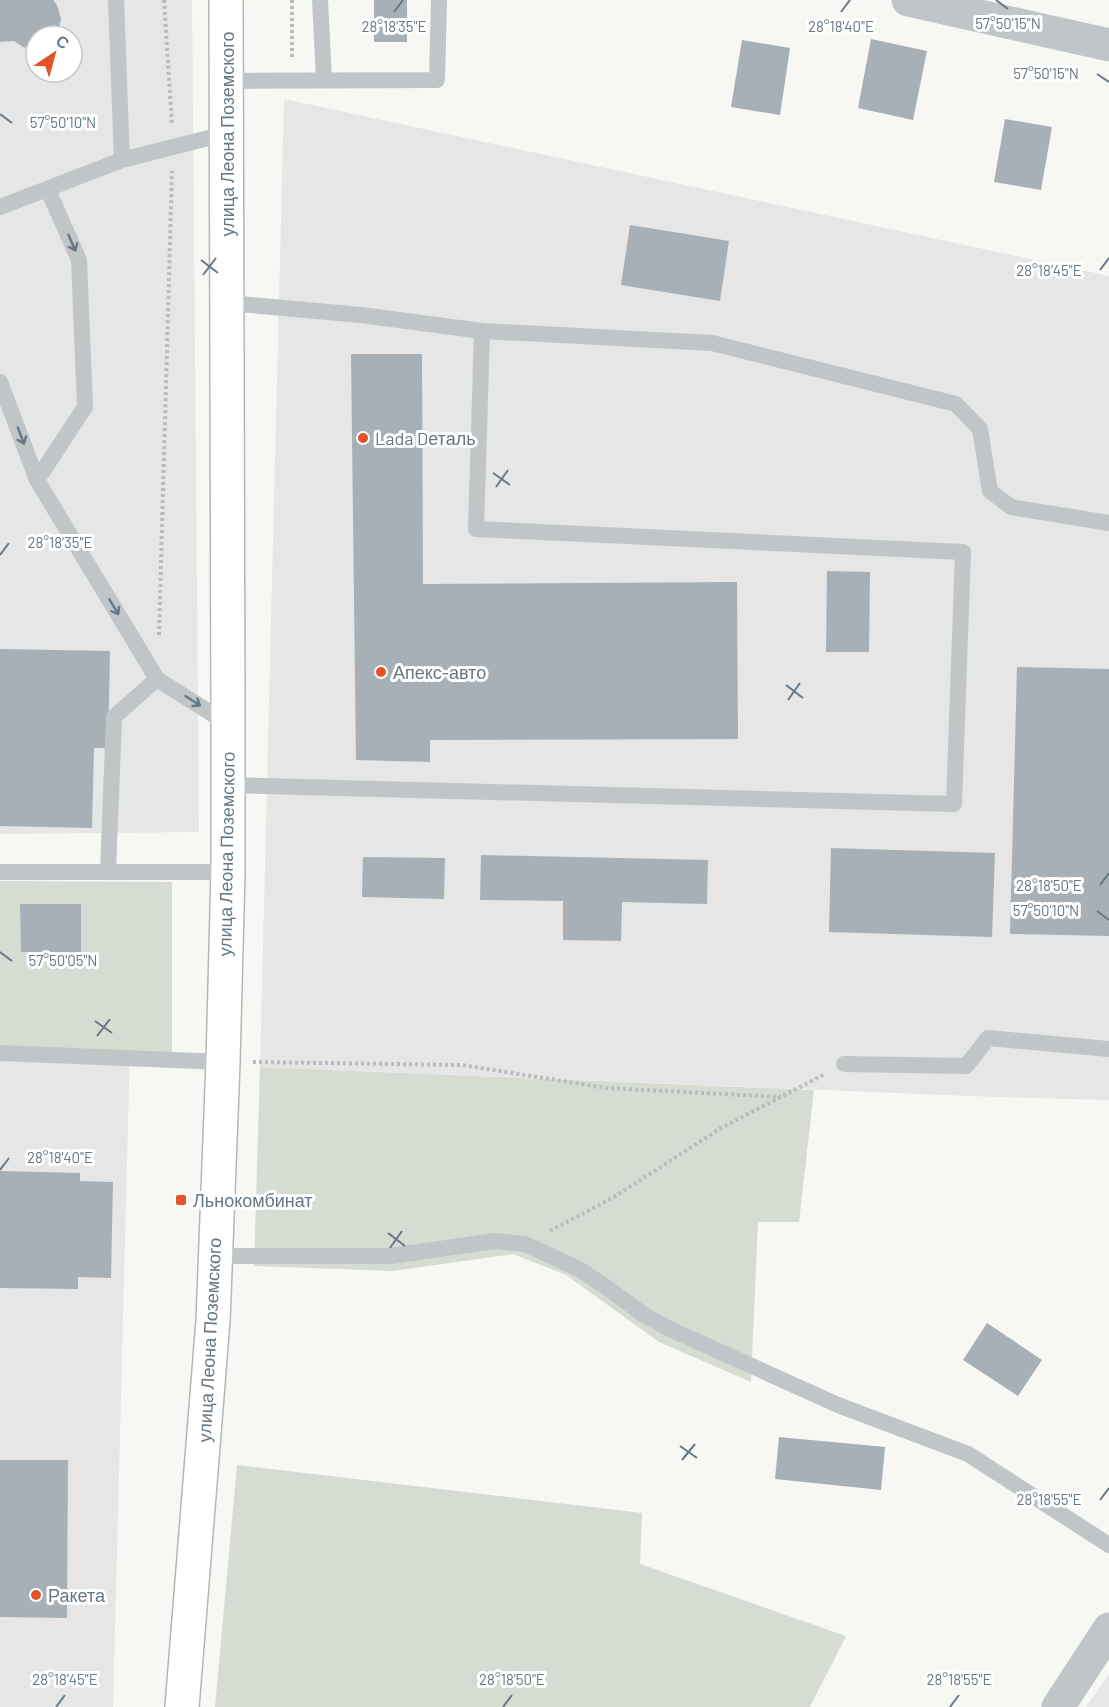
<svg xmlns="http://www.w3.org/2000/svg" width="1109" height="1707" font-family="Barlow,sans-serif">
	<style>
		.built { fill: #e5e6e5; fill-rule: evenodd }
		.green { fill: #d7dcd3 }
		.building { fill: #a7b0b6 }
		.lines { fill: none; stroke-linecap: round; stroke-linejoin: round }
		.primary-casing { stroke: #b2b7bb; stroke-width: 36 }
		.path { stroke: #b8bcbf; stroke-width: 4; stroke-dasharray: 3 3; stroke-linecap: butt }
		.lane { stroke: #c0c5c8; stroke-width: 16 }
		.street { stroke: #c0c5c8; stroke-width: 33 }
		.primary { stroke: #fff; stroke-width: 33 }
		.oneway { stroke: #667885 }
		.ticks { fill: none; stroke: #667885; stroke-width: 2 }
		.poi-dot { fill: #e35228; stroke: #fff; stroke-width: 2 }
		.labels { text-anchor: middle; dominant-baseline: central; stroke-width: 6; stroke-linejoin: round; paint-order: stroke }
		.street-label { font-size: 18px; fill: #667885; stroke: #fff }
		.poi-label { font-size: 18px; fill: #667885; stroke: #fff; text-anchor: start }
		.ticks-label { font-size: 15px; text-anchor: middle; fill: #667885; stroke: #fff; stroke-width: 6; stroke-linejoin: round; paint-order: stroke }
	</style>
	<rect width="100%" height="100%" fill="#f7f7f4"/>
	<!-- built -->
	<path class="built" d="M0,0H192L199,832L0,834ZM36,36H72V72H36Z
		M284,99L1109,276V1100L997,1097L260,1067Z
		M0,1043L130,1044L113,1707H0Z
		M1109,1674V1707H1086Z"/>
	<!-- green -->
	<path class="green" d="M0,881L172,882V1056L0,1055Z
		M260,1067L814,1090L799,1222H758L751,1382L659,1342L566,1275L513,1254L393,1271L254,1266Z
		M237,1465L642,1513L640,1564L846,1636L810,1707H215Z"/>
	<!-- building -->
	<path class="building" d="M0,0H53L57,5L61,19L57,36H36V50L23,47L14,41L0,42Z
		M374,0H407V42H374Z
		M871,39L927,51L913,120L858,108Z
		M742,40L790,48L780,115L731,107Z
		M1005,119L1052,127L1041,190L994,182Z
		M630,225L729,241L720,301L621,285Z
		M351,354H422L423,584L737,582L738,739L430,740V762L356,760Z
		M827,571L870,572L869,652H826Z
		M0,649L110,651L108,748H94L92,828L0,826Z
		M1017,667L1109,669V936L1010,934Z
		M831,848L995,853L992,937L829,932Z
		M481,855L708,860L707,904L622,902L621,941L563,940V901L480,900Z
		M363,857L445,858L444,899L362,897Z
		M20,904H81V952H21Z
		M0,1171L80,1173V1181L113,1182L111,1278L78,1277V1289L0,1288Z
		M987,1323L1042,1360L1018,1396L963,1360Z
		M779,1437L885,1447L881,1490L775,1479Z
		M0,1460H68L67,1618L0,1617Z"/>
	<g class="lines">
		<!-- primary casing -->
		<g class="primary-casing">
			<path id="primary" d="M182,1707L213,1321L223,1062L228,872V724L226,0"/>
		</g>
		<!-- path -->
		<path class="path" d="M164,0L172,125
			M292,0V59
			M159,635L172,171
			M253,1062L462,1065L606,1088L781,1097
			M550,1231L614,1197L721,1128L825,1074"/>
		<!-- lane -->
		<path class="lane" d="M116,0L122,160
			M320,0L324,80
			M227,81L437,80L439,0
			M0,207L122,160L228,133
			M228,303L361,315L482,331
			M0,382L37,480L157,679L228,724
			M37,480L85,407L79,260L48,190
			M227,785L954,804L963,552L476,529L482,331L712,343L956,404L980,429L990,491L1011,507L1109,523
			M0,872H228
			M108,872L114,717L157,679
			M0,1053L223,1062
			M844,1064L966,1066L988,1038L1109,1049
			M214,1256H391L495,1241L525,1244L579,1269L609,1289L644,1315L672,1330L838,1405L968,1454L1109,1545"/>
		<!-- street -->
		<path class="street" d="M908,0L1109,45
			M1058,1707L1109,1629"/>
		<!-- primary -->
		<use href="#primary" class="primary"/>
	</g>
	<!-- one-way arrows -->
	<defs><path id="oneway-shaft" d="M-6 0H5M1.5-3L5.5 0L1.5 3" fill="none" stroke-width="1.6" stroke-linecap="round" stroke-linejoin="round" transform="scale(1.5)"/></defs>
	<g class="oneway">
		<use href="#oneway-shaft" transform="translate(72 243) rotate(66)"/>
		<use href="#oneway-shaft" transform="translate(21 436) rotate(69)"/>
		<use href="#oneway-shaft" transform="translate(114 607) rotate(59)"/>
		<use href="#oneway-shaft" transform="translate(193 701) rotate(33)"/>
	</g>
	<!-- ticks -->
	<path class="ticks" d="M996,0L1008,9M394,12L403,0M841,12L850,0M1097,74L1109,82M0,114L12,123M201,260L218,273M1100,270L1109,258M203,275L216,258M493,473L510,485M496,487L508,470M0,555L9,543M786,685L803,698M788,700L800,683M1100,885L1109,873M1097,911L1109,920M0,952L12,961M95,1021L112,1033M97,1036L110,1019M0,1170L9,1158M388,1233L405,1246M390,1248L402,1231M680,1446L697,1458M682,1460L695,1444M1100,1500L1109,1488M56,1707L65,1695M503,1707L512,1695M950,1707L959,1695"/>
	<!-- markers -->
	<g class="poi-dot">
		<circle cx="363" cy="438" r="6"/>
		<circle cx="381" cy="672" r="6"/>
		<rect x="175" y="1194" width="12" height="12" rx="3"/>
		<circle cx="36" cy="1595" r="6"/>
	</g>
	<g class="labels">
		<!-- street labels -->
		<g class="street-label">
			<text transform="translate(227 134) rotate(-90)">улица Леона Поземского</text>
			<text transform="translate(226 854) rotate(-89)">улица Леона Поземского</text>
			<text transform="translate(209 1340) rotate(-87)">улица Леона Поземского</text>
		</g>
		<!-- poi labels -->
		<g class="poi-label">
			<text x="375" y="438">Lada Dеталь</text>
			<text x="393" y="672">Апекс-авто</text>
			<text x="193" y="1200">Льнокомбинат</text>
			<text x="48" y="1595">Ракета</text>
		</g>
	</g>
	<g class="ticks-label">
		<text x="1008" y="29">57°50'15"N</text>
		<text x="394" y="32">28°18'35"E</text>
		<text x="841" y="32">28°18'40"E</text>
		<text x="1046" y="79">57°50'15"N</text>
		<text x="63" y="128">57°50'10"N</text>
		<text x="1049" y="276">28°18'45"E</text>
		<text x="60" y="548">28°18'35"E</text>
		<text x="1049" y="891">28°18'50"E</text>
		<text x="1046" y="916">57°50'10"N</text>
		<text x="63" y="966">57°50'05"N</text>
		<text x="60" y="1163">28°18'40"E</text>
		<text x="1049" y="1505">28°18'55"E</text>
		<text x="65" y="1685">28°18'45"E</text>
		<text x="512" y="1685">28°18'50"E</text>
		<text x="959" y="1685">28°18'55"E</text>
	</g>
	<!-- north arrow -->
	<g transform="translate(54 54) rotate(36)"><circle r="28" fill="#ffffff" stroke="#c2c9ce" stroke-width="1.5"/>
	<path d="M0-4.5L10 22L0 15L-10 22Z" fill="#e35228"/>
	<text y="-9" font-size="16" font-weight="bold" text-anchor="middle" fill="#667885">С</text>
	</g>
</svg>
